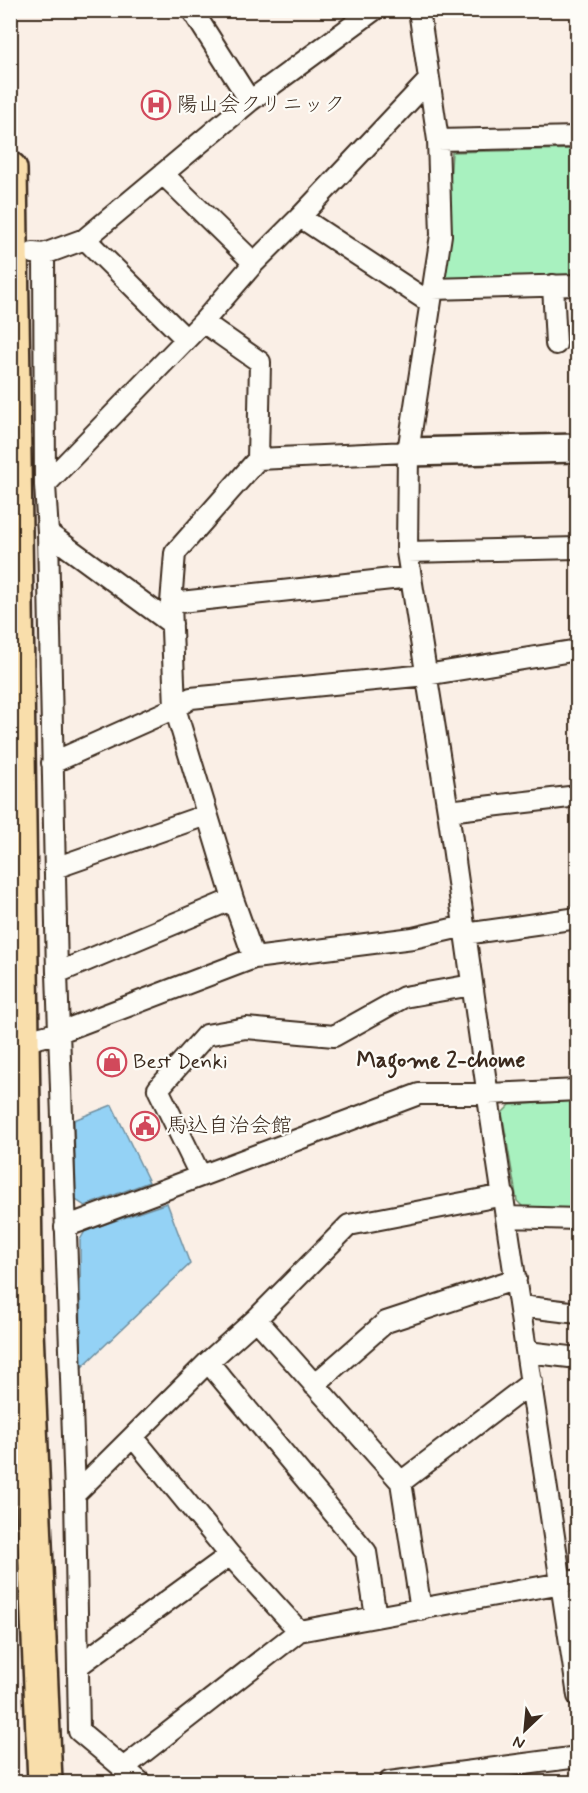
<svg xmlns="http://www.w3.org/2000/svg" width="588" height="1793" font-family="Mynerve,'Klee One',sans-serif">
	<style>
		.green { fill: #a8f1bf; stroke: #728e6e; stroke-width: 1.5 }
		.water { fill: #94d2f5; stroke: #708f9f; stroke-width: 1.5 }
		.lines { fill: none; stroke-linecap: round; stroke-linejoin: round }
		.street-casing { stroke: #3b2a1e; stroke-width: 24 }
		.secondary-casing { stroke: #3b2a1e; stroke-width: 32 }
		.highway-casing { stroke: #3b2a1e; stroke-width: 38 }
		.street { stroke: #fdfcf7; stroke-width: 20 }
		.secondary { stroke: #fdfcf7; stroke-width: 27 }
		.highway { stroke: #f9deab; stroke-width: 33 }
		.labels { text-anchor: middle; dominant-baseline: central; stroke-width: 4.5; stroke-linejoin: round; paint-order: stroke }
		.poi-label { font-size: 21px; fill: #3b2a1e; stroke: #fdfcf7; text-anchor: start }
		.neighbourhood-label { font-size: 22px; font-weight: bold; fill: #3b2a1e; stroke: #fdfcf7 }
	</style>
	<rect width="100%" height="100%" fill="#faefe6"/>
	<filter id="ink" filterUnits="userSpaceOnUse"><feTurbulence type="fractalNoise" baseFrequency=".0167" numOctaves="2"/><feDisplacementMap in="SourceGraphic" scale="12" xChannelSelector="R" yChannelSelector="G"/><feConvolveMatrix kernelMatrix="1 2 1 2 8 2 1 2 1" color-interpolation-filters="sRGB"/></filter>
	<g filter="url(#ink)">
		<!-- green -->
		<path class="green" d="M577,149V276L444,279L452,152Z
			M577,1101V1211L524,1208L517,1201L502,1113L510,1105Z"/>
		<!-- water -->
		<path class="water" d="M112,1105L149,1182L85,1206L76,1200L74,1120Z
			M167,1203L190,1264L81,1368L80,1240L85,1231Z"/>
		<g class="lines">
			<!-- street casing -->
			<g class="street-casing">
				<path id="street" d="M192,10L250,101
					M419,10L438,140L441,235L408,452L407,552L448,811L490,1111L578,1696
					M438,140L578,137
					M163,174L254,263
					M300,217L429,302
					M85,239L185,338
					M33,253L44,254L85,239L250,101L374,10
					M44,254L45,485L48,533L57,973L75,1494L79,1731L140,1782
					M553,285L556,344
					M432,289L578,285
					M203,322L260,362L258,459L175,553L171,603L175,708L233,899L254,958
					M258,459L408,452
					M45,485L203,322L254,263L300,217L428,81
					M48,533L172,624
					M407,552L578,548
					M171,603L410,577
					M52,763L175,708L191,698L426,675L578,650
					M448,811L578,796
					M55,868L206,815
					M465,934L578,918
					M57,973L233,899
					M22,1042L60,1032L254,958L413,938L465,926
					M200,1175L158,1089L206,1035L246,1028L334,1036L404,997L472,985
					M507,1217L578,1219
					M65,1227L419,1094H488L578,1090
					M520,1306L578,1313
					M256,1319L401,1482L421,1610
					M527,1352L578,1358
					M208,1362L366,1552L376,1617
					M314,1385L386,1322L516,1279
					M133,1437L230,1555L299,1631
					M401,1482L532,1382
					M75,1494L208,1362L256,1319L349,1225L504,1195
					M78,1666L230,1555
					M122,1769L299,1631L578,1580
					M389,1782L578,1757"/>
			</g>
			<!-- secondary casing -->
			<g class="secondary-casing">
				<path id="secondary" d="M408,452L578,448"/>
			</g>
			<!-- highway casing -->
			<g class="highway-casing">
				<path id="highway" d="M10,169L26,1330L45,1782"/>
			</g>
			<!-- street -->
			<use href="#street" class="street"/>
			<!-- secondary -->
			<use href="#secondary" class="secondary"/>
			<!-- highway -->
			<use href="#highway" class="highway"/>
		</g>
	</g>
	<!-- icons -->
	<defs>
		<g id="hospital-ring" transform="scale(1.5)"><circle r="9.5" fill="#fdfcf7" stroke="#d1495b" stroke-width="1.5"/><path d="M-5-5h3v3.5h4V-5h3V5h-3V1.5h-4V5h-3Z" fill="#d1495b"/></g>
		<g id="shop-ring" transform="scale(1.5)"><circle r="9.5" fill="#fdfcf7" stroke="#d1495b" stroke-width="1.5"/><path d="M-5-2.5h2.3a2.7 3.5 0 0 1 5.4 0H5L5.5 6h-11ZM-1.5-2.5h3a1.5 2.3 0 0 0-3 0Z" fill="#d1495b"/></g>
		<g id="civic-ring" transform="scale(1.5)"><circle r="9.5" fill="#fdfcf7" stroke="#d1495b" stroke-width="1.5"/><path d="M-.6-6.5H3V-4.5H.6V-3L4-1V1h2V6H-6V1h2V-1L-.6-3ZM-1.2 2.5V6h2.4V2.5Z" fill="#d1495b"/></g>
	</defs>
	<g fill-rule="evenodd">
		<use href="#hospital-ring" x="156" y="105"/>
		<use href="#shop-ring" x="112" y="1062"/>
		<use href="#civic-ring" x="145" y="1126"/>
	</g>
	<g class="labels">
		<!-- poi labels -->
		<g class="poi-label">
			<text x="177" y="105">陽山会クリニック</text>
			<text x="133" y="1062">Best Denki</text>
			<text x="166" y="1126">馬込自治会館</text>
		</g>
		<!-- neighbourhood labels -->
		<g class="neighbourhood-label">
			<text x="441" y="1061">Magome 2-chome</text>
		</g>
	</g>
	<!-- margin -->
	<rect width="588" height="1793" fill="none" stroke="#fdfcf7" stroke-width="36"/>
	<rect x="18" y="18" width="552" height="1757" fill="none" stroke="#3b2a1e" stroke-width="2" filter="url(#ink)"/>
	<!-- north arrow -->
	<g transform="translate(525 1730) rotate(206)" stroke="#fdfcf7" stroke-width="4.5" paint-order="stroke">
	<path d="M0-4.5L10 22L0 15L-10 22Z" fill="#3b2a1e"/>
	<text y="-9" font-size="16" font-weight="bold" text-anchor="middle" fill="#3b2a1e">N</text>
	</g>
</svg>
